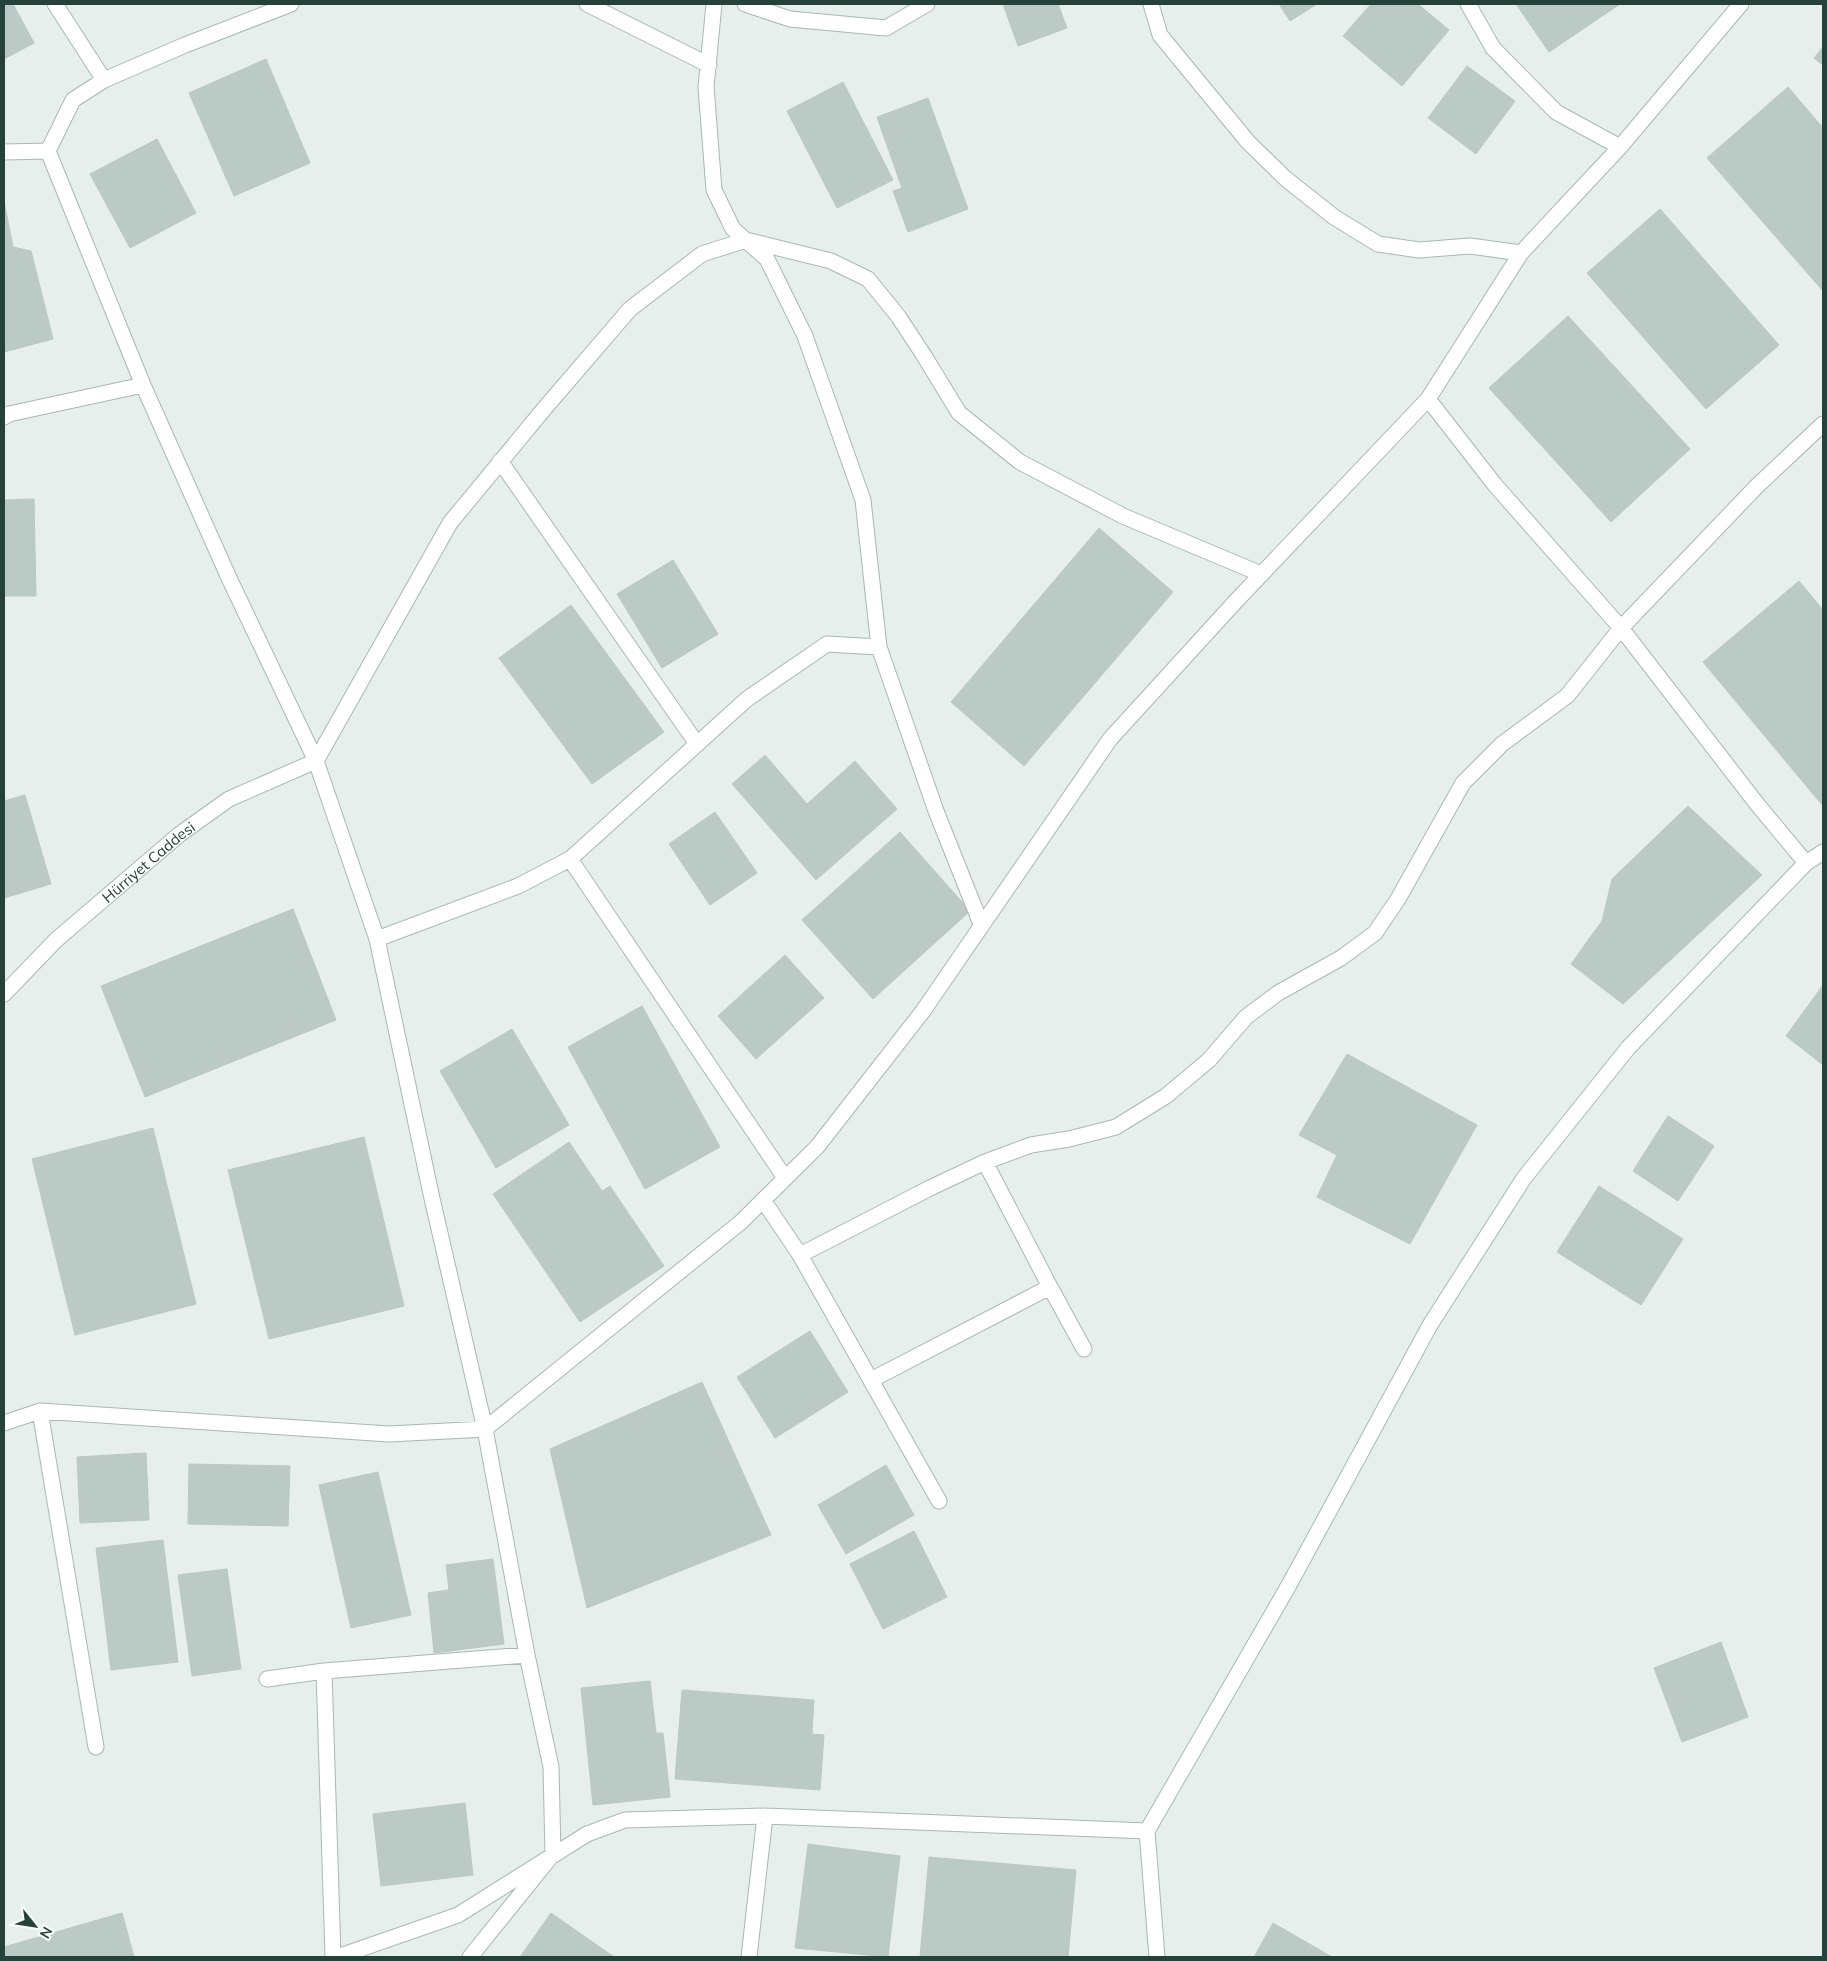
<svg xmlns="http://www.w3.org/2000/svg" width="1827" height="1961" font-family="Mulish,sans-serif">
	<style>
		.building { fill: #bbcac4; stroke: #b8c9c2 }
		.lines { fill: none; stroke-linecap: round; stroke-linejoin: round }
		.street-casing { stroke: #a8b8b2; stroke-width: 17 }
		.secondary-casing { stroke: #a4bbb3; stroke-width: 17 }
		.street { stroke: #fff; stroke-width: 15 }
		.secondary { stroke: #fff; stroke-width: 15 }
		.labels { text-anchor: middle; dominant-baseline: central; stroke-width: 5; stroke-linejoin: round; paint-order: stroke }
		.street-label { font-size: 15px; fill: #24423a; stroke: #f7fbf9 }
	</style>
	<rect width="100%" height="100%" fill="#e6efeb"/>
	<!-- building -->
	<path class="building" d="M4,4H13L34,43L4,59Z
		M1003,4H1058L1067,28L1018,46Z
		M1279,4H1317L1290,21Z
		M1371,4H1418L1449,30L1402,86L1343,36Z
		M1516,4H1620L1549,52Z
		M1823,47V65L1814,58Z
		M266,59L310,163L234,196L189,93Z
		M1467,66L1515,101L1476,154L1428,118Z
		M843,82L893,180L837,208L787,111Z
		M1788,87L1823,128V291L1707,158Z
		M928,98L968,209L908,232L893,191L902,188L877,117Z
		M157,139L196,213L130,248L90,174Z
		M4,201L13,247L31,251L53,339L4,352Z
		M1660,209L1779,345L1706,409L1587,273Z
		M1568,316L1690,449L1611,522L1489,388Z
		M34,499L36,596H4V500Z
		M1099,528L1173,592L1024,766L951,702Z
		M673,560L718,634L662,668L617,594Z
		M1799,581L1823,610V806L1703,662Z
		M571,605L664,732L592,784L499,658Z
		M765,755L807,804L855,761L897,809L816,880L732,784Z
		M25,795L51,884L4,898V801Z
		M1688,806L1762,875L1623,1004L1571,964L1602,921L1612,879Z
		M715,812L757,873L710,905L669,844Z
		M900,832L970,911L873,999L802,920Z
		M293,909L336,1020L145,1097L101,986Z
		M785,955L824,998L756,1059L718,1016Z
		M1823,985V1065L1786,1036Z
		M642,1006L720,1147L645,1189L568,1047Z
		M512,1029L569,1125L496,1168L440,1071Z
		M1347,1054L1477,1125L1410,1244L1317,1197L1337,1155L1299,1135Z
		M1668,1116L1714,1146L1678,1201L1633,1171Z
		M153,1128L196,1304L75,1335L32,1159Z
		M364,1137L404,1306L269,1339L228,1170Z
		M569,1142L602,1191L610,1186L664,1266L580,1322L493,1194Z
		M1599,1186L1683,1239L1641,1305L1557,1252Z
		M810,1331L848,1392L775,1438L737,1377Z
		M702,1382L771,1535L587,1608L550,1449Z
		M146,1453L149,1520L80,1523L77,1457Z
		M189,1464L290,1466L288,1526L188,1524Z
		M886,1465L914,1515L846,1554L818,1505Z
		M378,1472L411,1615L351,1628L319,1485Z
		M914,1531L947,1597L883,1629L850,1564Z
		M163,1540L178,1662L111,1670L96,1548Z
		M493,1559L504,1644L434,1653L428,1593L449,1590L446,1565Z
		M227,1569L241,1669L192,1676L178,1575Z
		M1721,1642L1748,1717L1682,1742L1654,1668Z
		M650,1681L656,1733H663L670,1797L593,1805L581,1688Z
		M682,1690L814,1700L812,1734L824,1735L820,1790L675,1779Z
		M465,1803L473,1875L381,1886L373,1814Z
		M808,1844L900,1856L888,1957L795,1948Z
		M929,1857L1076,1870L1068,1957H920Z
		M122,1913L134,1957H4V1947Z
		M551,1913L614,1957H520Z
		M1273,1923L1332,1957H1254Z"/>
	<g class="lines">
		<!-- street casing -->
		<g class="street-casing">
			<path id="street" d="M55,4L104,80
				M291,4L185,45L104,80L73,100L48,151L143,385L229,578L316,761L377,939L431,1194L485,1429L527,1655L551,1767L553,1854L470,1957
				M587,4L709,65
				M714,4L706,87L714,190L733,229L767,259L805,336L863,500L879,647L936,811L981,924
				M745,4L790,19L886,28L927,4
				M1151,4L1160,35L1248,142L1286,179L1334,217L1378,244L1419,250L1470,246L1521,253
				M1468,4L1493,48L1556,112L1620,147
				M4,152L48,151
				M1428,399L1495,485L1621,628L1757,804L1806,863
				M4,417L9,414L143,385
				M500,461L697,744
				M316,761L450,523L544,409L630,309L702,254L746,240L831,261L868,279L898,316L923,354L959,413L1020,462L1123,516L1261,574
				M570,859L785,1178
				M377,939L518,886L570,859L747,699L827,644L879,647
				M985,1162L1050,1287L1084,1349
				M763,1200L800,1255L939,1501
				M800,1255L930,1188L985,1162L1031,1145L1069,1139L1116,1127L1166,1096L1209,1060L1246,1017L1278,993L1341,958L1375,933L1398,899L1463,783L1502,744L1567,696L1621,628L1757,486L1823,424
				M871,1380L1050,1287
				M40,1411L96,1747
				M4,1423L40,1411L389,1434L485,1429L741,1222L817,1147L923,1011L1110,739L1236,601L1428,399L1521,253L1620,147L1741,4
				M324,1671L333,1957
				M267,1679L324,1671L527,1655
				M337,1957L458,1915L587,1834L625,1820L765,1816L1147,1831
				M749,1957L765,1816"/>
		</g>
		<!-- secondary casing -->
		<g class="secondary-casing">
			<g id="secondary">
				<path id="s1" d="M4,994L56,940L180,834L229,799L316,761"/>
				<path d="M1157,1957L1147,1831L1289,1585L1430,1325L1524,1178L1628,1048L1806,863L1823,852"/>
			</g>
		</g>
		<!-- street -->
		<use href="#street" class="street"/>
		<!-- secondary -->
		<use href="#secondary" class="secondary"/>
	</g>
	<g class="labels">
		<!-- street labels -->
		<g class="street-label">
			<text stroke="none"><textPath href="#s1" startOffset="196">Hürriyet Caddesi</textPath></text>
		</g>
	</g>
	<!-- border -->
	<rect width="1827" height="1961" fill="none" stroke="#24423a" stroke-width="10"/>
	<!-- north arrow -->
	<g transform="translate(35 1926) rotate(120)" stroke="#f7fbf9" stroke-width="4" paint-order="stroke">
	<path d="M0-4L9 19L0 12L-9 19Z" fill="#24423a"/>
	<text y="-8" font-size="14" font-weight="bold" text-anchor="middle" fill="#24423a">N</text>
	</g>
</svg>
